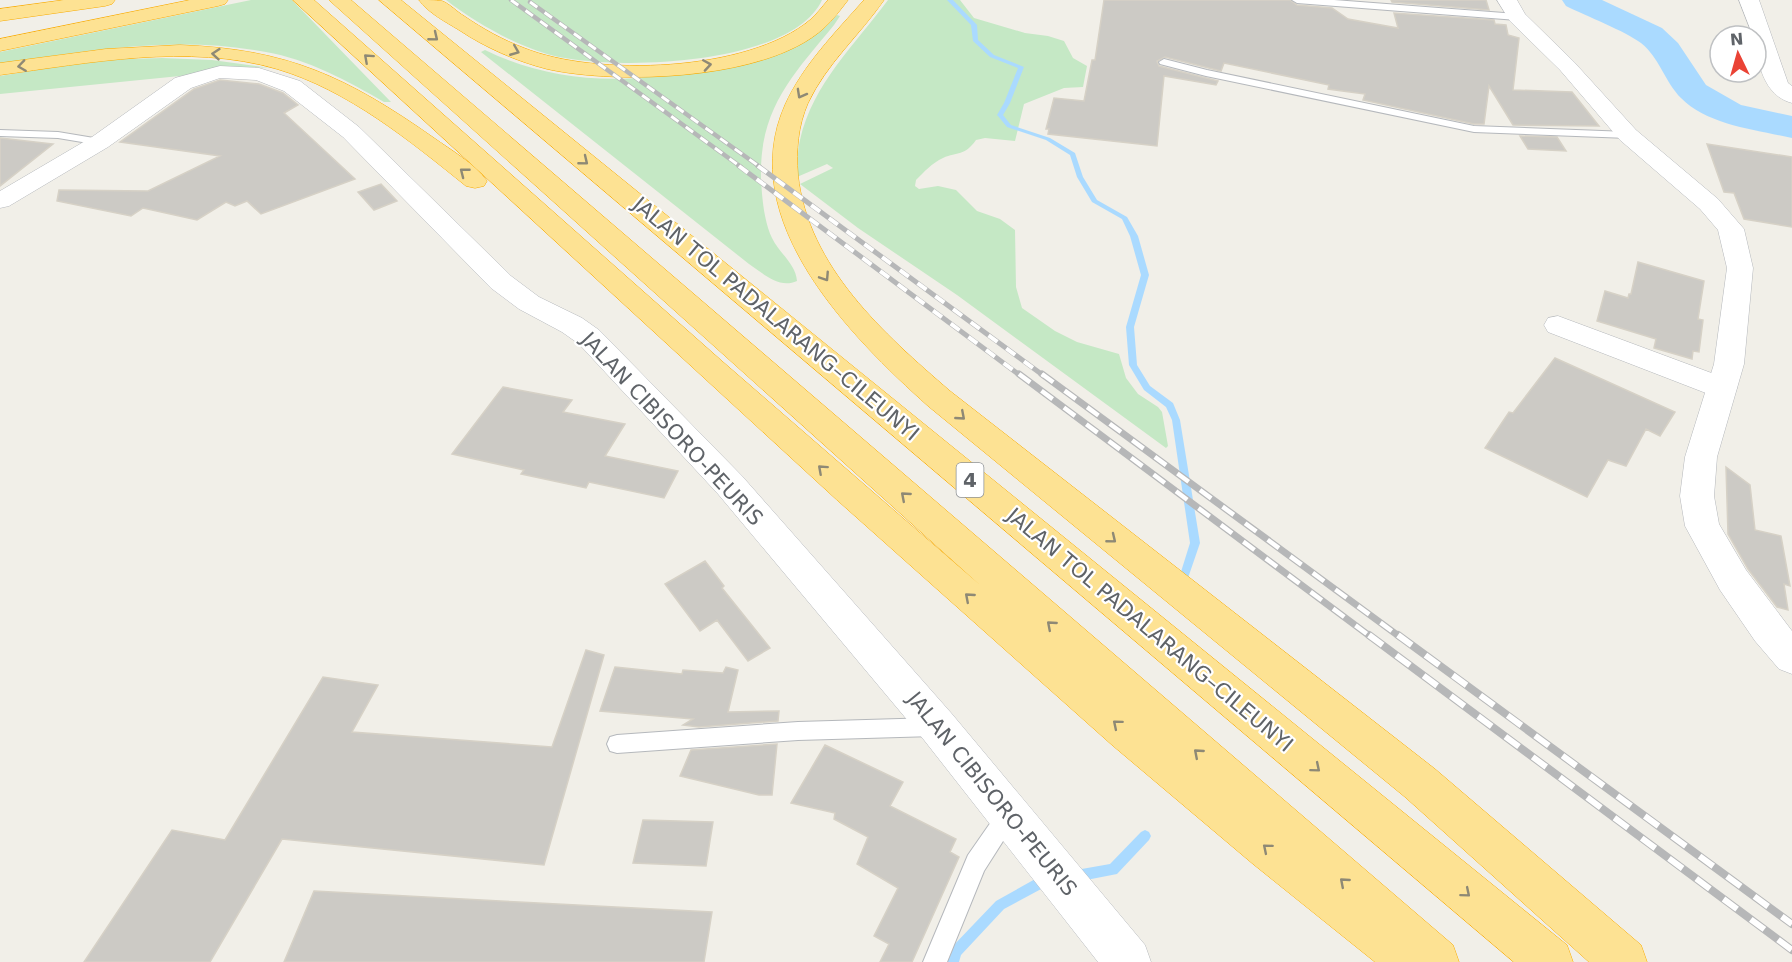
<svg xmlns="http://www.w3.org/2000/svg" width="1792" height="962" font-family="'DejaVu Sans',sans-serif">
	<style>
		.green { fill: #c5e8c5 }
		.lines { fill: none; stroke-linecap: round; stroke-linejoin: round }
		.stream { fill: #aadaff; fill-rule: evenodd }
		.river { fill: #aadaff; fill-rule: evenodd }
		.building { fill: #cccac5; stroke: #d6d1c6; stroke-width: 1.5 }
		.service-casing { stroke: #b5b8bc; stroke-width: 2 }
		.minor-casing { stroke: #b5b8bc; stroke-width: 1 }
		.tertiary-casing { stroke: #b5b8bc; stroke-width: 1 }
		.motorway-casing { stroke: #f9ab00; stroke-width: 1 }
		.service { fill: #fff; fill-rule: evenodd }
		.minor { fill: #fff; fill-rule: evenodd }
		.tertiary { fill: #fff; fill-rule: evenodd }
		.motorway { fill: #fde293; fill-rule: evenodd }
		.rail-far3-casing { stroke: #b6b7b8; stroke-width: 4.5 }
		.rail-far2-casing { stroke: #b6b7b8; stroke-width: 5 }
		.rail-far1-casing { stroke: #b6b7b8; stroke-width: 7 }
		.rail-casing { stroke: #b6b7b8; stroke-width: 8 }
		.rail-far3 { stroke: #fff; stroke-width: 3; stroke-dasharray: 9; stroke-linecap: butt }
		.rail-far2 { stroke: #fff; stroke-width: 4; stroke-dasharray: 11; stroke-linecap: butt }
		.rail-far1 { stroke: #fff; stroke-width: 4.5; stroke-dasharray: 14; stroke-linecap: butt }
		.rail { stroke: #fff; stroke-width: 6; stroke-dasharray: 17; stroke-linecap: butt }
		.oneway { stroke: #8e8975 }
		.labels { text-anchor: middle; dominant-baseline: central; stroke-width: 4.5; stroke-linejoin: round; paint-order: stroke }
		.shield { fill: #fff; stroke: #8f9295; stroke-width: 1.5 }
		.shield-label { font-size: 20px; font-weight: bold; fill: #5f6368 }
		.street-label { font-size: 21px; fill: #5f6368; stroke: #fff }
	</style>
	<rect width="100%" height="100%" fill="#f1efe8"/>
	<!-- green -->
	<path class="green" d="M251,0H292L391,102H384C348,81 307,59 266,52C178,35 87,50 0,64V52Z
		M446,0H822C791,67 608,72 547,54C511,43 475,22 446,0Z
		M888,0H960L974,18L1025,33L1048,36L1064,41L1073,58L1087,66L1083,87L1064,88L1024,104L1015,141L985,138L976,140C964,157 958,151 943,158C932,163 924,172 916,180L915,186L919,189L938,186L956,190L977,211L1000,219L1015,230L1016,287L1022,308L1055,331L1077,342L1119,354L1126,378L1138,394L1158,407L1162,412L1168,446L1166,448L957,295L858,228L800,184L833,168L827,164L797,177C798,165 797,152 800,140C813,83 855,45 888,0Z
		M837,15L840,16L834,25C792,76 759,109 761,179C762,198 764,221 772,238C779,253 796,264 797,281C779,289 764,274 749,264L481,52L485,50C536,75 598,84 654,76C681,72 708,64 734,59C771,51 810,44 837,15Z
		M162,58L212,60L270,68C245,66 224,69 200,74L0,94V76L98,60Z"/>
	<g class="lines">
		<!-- stream -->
		<path class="stream" d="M947,0H953L977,25L978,40L994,55L1024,67L1010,103L1003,115L1011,125L1050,138L1075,153L1083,177L1097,200L1127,217L1138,236L1149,275L1134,327L1137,365L1150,386L1173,403L1180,420L1200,543L1188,578L1185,579L1182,578L1180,575L1190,543L1172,420L1166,407L1144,390L1129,365L1126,327L1141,275L1130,236L1122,219L1092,202L1077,177L1070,155L1046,140L1007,127L998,116L997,115L1004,103L1018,68L990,57L973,41L971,25Z
			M1145,830L1149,832L1151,836L1149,840L1117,874L1076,882L1072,880L1070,876L1072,872L1076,870L1110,864L1141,832Z
			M1047,875L1051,877L1053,881L1051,885L1043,888L1004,909L961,955L959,962H947L951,948L996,901L1037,878Z"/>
		<!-- river -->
		<path class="river" d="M1562,0H1602L1662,28L1678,43L1706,85L1741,105L1792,116V138C1757,130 1707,125 1681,98C1665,82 1659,57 1641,43C1625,31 1586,16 1566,6Z"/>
	</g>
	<!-- building -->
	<path class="building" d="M1104,0H1290L1297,5L1332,8L1348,19L1398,28L1394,13L1494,20L1495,24L1506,25L1508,35L1519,38L1513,90L1572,92L1599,126L1513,125L1489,86L1484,124H1474L1363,100L1365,94L1328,89L1329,85L1224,63L1221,71L1165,57L1157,61L1159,66L1218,81L1216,85L1164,76L1157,146L1048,134L1049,129H1046L1054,98L1084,101L1092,60H1095Z
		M1391,0H1486L1489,10L1392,2Z
		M220,80L259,84L283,93L298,105L284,113L355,179L261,214L247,201L235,206L226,202L197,220L143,208L131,216L57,201L59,190L148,191L220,156L120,142L194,89Z
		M1520,136L1557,137L1566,151L1528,149Z
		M0,138L9,139L53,144L0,186Z
		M1707,144L1792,157V227L1744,219L1734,193L1724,192Z
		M381,184L397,201L374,210L358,192Z
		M1638,262L1704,281L1698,319L1703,320L1699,352L1693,351L1692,359L1654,348L1656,339L1597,321L1605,291L1628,298L1629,294H1631Z
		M1555,358L1675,412L1660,436L1646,429L1626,466L1608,460L1587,497L1485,448L1509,412L1513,413Z
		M503,387L572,400L563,412L625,424L605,456L678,471L664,498L589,482L586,488L521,474L524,470L452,454Z
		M1726,467L1750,485L1755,530L1781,536L1790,586L1784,584L1788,610L1777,607L1748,569L1728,534Z
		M705,561L724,586L722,588L770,648L748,661L717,620L700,631L665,584Z
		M586,650L604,655L544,865L282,839L210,962H84L172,830L225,840L323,677L378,685L352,732L552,747Z
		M615,667L682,674L683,670L723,673L726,667L738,670L728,712L779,711L778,721L699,727L683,725L693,719L600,711Z
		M777,744L772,795H759L680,776L691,750Z
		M825,745L903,782L890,806L956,839L950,852L959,857L912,962H880L889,944L874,936L898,888L857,864L868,837L834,819L835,813L791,803Z
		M643,820L713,822L706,866L633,863Z
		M314,891L519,902L712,912L704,962H284Z"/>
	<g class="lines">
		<!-- service casing -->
		<g class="service-casing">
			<path id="service" d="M1292,0H1334L1517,14L1522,17L1517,20L1297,3Z
				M1164,59L1207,70L1474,126L1628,132L1634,135L1628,138L1474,132L1206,76L1160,64L1159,62Z
				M0,130L58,132L100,139L106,142L100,145L58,138L0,136Z
				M934,718L941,721L944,727L941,733L934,736L798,740L617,753L610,751L607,744L610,737L617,735L798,722Z
				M1008,806L1016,809L1019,816L984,871L947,962H923L968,855L1000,809Z"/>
		</g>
		<!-- minor casing -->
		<g class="minor-casing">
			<path id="minor" d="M1739,0H1759L1788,83L1792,86V103C1764,96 1756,62 1756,36H1753Z
				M1558,316L1733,381L1737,388L1733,395L1722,399L1711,395L1548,332L1544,325L1548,318Z"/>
		</g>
		<!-- tertiary casing -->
		<g class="tertiary-casing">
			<path id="tertiary" d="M1497,0H1517L1525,14L1574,62L1636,130L1718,199L1744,229L1753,268L1744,364L1717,457L1714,496L1719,524L1746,570L1792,631V674L1779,669L1755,641L1720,590L1685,526L1680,496L1685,457L1714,364L1727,268L1718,230L1700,209L1620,140L1560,70L1510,21Z
				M220,66L259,68L300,81L359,127L511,276L539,297L582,318L599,330L742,476L952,714L1145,945L1151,962H1098L924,740L718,494L579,344L562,332L519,309L491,288L343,137L284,91L256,80L220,78L191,88L108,147L9,206L0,208V191L92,137L175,78Z"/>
		</g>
		<!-- motorway casing -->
		<g class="motorway-casing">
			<path id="motorway" d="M64,0H115L112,4L105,6L0,21V9Z
				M190,0H228L225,4L218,6L0,51V39Z
				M293,0H314L723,362L980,585L329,0H351L1453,945L1459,962H1375L1253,864L1112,745L837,500Z
				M379,0H401L1567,945L1573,962H1514Z
				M419,0C426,0 436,0 442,1C450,4 457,12 464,16C483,29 503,40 524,48C596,77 748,72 810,20C816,15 822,7 828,0H848C841,9 833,20 824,28C768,80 618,85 547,69C516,61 486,48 459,30C446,22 428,13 419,0Z
				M864,0H884C859,36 827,63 808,103C798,126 796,150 798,175C808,267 884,334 950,391L1435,769L1641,945L1647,962H1589L1405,797L928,406C851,337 734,220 785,105C803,65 835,33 864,0Z
				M180,45C288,49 347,77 434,138C451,150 475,164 487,181L484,186L475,188L466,186C410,141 348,90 277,69C188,43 89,63 0,75V63L106,49Z"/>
		</g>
		<!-- service -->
		<use href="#service" class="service"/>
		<!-- minor -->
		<use href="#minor" class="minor"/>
		<!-- tertiary -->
		<use href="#tertiary" class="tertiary"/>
		<!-- motorway -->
		<use href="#motorway" class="motorway"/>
		<!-- rail-far3 casing -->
		<g class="rail-far3-casing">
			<path id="rail-far3" d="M511,0L741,167
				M530,2L760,167"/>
		</g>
		<!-- rail-far2 casing -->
		<g class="rail-far2-casing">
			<path id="rail-far2" d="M739,166L1021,376
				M758,166L1044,376"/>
		</g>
		<!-- rail-far1 casing -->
		<g class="rail-far1-casing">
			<path id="rail-far1" d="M1019,374L1371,637
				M1042,374L1400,637"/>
		</g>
		<!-- rail casing -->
		<g class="rail-casing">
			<path id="rail" d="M1369,635L1792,950
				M1398,635L1792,924"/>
		</g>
		<!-- rail-far3 -->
		<use href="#rail-far3" class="rail-far3"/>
		<!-- rail-far2 -->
		<use href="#rail-far2" class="rail-far2"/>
		<!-- rail-far1 -->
		<use href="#rail-far1" class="rail-far1"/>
		<!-- rail -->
		<use href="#rail" class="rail"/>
	</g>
	<!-- one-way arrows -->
	<defs><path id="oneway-chevron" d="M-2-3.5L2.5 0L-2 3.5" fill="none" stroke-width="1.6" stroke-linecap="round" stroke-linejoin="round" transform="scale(1.5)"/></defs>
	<g class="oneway">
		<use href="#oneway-chevron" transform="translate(434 37) rotate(39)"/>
		<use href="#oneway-chevron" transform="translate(515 51) rotate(22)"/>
		<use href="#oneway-chevron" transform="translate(216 54) rotate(-175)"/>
		<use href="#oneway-chevron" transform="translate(368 58) rotate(-138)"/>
		<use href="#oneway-chevron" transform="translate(707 65) rotate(-9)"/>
		<use href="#oneway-chevron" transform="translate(22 66) rotate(172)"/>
		<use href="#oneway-chevron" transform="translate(801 94) rotate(119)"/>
		<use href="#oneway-chevron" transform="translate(584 161) rotate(39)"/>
		<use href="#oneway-chevron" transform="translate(464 172) rotate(-142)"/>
		<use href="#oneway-chevron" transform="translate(825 277) rotate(57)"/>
		<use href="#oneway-chevron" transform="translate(961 416) rotate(41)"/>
		<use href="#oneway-chevron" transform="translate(822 469) rotate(-138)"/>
		<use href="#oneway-chevron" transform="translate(905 496) rotate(-139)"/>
		<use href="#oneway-chevron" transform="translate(1112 539) rotate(39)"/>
		<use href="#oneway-chevron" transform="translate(969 597) rotate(-139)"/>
		<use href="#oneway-chevron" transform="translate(1051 625) rotate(-139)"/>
		<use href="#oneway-chevron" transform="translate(1117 724) rotate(-140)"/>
		<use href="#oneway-chevron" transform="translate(1198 753) rotate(-139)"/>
		<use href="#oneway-chevron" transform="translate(1316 768) rotate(40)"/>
		<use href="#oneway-chevron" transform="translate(1267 848) rotate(-140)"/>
		<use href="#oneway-chevron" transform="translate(1344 882) rotate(-139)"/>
		<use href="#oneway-chevron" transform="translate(1466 893) rotate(40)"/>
	</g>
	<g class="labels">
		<!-- shield labels -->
		<rect class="shield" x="956.5" y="463" width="27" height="34" rx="4.5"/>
		<g class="shield-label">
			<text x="970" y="480">4</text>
		</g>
		<!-- street labels -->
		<g class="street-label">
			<text transform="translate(776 319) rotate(40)">JALAN TOL PADALARANG–CILEUNYI</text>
			<text transform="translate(672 429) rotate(47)">JALAN CIBISORO-PEURIS</text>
			<text transform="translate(1150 630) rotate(40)">JALAN TOL PADALARANG–CILEUNYI</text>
			<text transform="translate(992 794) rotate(51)">JALAN CIBISORO-PEURIS</text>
		</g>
	</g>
	<!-- north arrow -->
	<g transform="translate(1738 54) rotate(355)"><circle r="28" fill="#ffffff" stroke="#bfc1c3" stroke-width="1.5"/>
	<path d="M0-4.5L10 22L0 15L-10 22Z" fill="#ea4335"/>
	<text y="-9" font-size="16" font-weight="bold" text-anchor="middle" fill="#5f6368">N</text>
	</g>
</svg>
